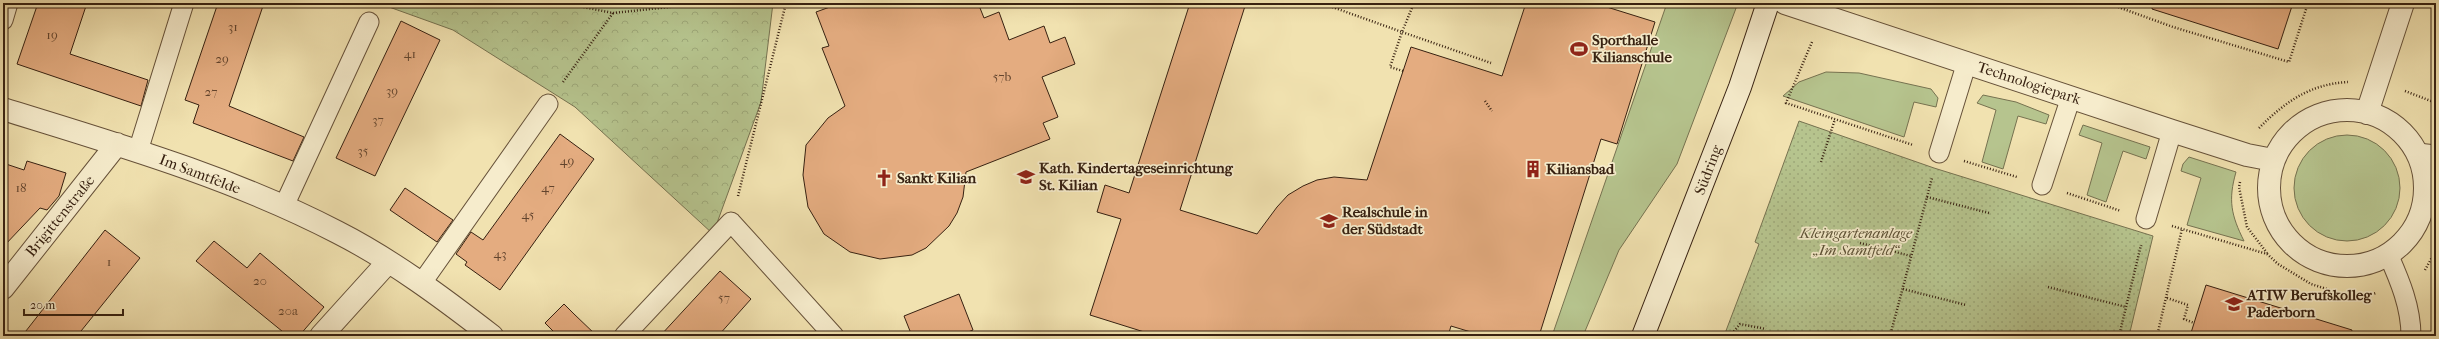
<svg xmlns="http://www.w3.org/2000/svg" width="2439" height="339" font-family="'IM FELL French Canon',serif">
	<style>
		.grass { fill: #b6c48e; stroke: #767250 }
		.park { fill: url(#park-crowns); stroke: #767250 }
		.garden { fill: url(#garden-dots); stroke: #767250 }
		.building { fill: #e4ac80; stroke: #372111 }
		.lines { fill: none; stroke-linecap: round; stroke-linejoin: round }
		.service-casing { stroke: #665139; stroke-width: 21 }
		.minor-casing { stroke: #665139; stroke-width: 24 }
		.secondary-casing { stroke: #372111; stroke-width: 24 }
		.path { stroke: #372111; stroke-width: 2.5; stroke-dasharray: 1 2; stroke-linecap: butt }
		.service { stroke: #f6eccc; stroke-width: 19 }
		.minor { stroke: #f6eccc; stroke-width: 22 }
		.secondary { stroke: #f6eccc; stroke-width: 22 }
		.labels { text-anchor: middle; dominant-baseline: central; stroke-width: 3.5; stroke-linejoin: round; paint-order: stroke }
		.number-label { font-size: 13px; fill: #62442d }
		.poi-label { font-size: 15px; font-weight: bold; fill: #372111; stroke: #f6eccc; text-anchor: start }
		.street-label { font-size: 15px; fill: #372111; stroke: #f6eccc }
		.park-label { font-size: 15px; font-style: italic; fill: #5d5236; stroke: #f6eccc }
	</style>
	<defs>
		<pattern id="park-crowns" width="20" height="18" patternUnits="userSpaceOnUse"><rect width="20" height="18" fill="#b6c48e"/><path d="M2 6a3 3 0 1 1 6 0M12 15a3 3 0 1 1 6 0" fill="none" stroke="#9da879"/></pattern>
		<pattern id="garden-dots" width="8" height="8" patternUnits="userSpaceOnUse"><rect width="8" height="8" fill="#b6c48e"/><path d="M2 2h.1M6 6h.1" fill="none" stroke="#9da879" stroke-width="1.8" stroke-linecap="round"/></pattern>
	</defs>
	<rect width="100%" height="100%" fill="#f1e2b0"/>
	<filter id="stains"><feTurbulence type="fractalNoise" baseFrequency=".005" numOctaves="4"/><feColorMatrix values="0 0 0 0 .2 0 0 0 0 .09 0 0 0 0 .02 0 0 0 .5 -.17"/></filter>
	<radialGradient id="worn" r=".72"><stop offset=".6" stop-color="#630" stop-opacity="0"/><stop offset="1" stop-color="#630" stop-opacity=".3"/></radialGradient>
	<!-- grass -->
	<path class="grass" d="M1667,3H1738L1677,164L1619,250L1583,336H1552Z
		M1826,72L1859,73L1931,89L1938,98L1936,107L1914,102L1904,137L1783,96L1799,82Z
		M1983,95L2016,102L2049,115L2046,124L2018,116L2003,169L1982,162L1996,110L1977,103Z
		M2083,125L2150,147L2146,159L2123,151L2106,202L2087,195L2102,143L2079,135Z
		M2294 188a53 53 0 1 1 106 0a53 53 0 1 1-106 0Z
		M2189,157L2236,172C2228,200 2231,215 2244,241L2187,225L2201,178L2181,171L2183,164Z"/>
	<!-- park -->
	<path class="park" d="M378,3H773L761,102L713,234L575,107L453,30Z"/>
	<!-- garden -->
	<path class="garden" d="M1799,121L1934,168L2153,236L2129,336H1724L1759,244L1755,242Z"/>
	<!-- building -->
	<path class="building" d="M38,3H87L70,54L148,80L141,106L17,64Z
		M218,3H264L229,106L304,137L293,161L193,123L199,105L185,100Z
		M841,3H978L984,18L999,12L1009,40L1044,26L1050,43L1065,37L1075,64L1042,77L1058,117L1043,123L1050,139L966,172L963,197L957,213L949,226L926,248L912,255L880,259L850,252L824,234L808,207L803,175L806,145L828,118L845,106L822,48L829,46L816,12Z
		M1190,3H1246L1180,210L1257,234L1277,207L1288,195L1303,186L1317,180L1334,177L1367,180L1411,47L1502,76L1526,3H1594L1655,22L1617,144L1601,139L1539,336H1484L1451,326L1448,336H1157L1090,315L1121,219L1097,212L1105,185L1129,193Z
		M2153,3H2293L2278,49L2152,9Z
		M401,21L440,40L375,176L336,158Z
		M560,134L594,159L500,290L465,265L467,262L456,254L471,232L483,240Z
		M27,161L66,173L59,196L47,210L40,208L3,247V163L24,170Z
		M405,188L453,220L437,242L390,210Z
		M105,230L140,258L77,336H22Z
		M214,241L247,268L260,253L324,307L299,336H288L196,261Z
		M720,271L751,299L718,336H660Z
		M2206,285L2352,330L2351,336H2190Z
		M959,294L973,330L958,336H912L904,316Z
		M564,304L574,314L597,336H558L545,323Z"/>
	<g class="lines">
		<!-- service casing -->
		<g class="service-casing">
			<path id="service" d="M3,20L8,3
				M138,151L184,3
				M1939,153L1967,62
				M2417,153L2436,155
				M2042,185L2071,97
				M284,206L369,22
				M2146,219L2172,131
				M2388,254C2400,281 2411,307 2411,336
				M421,284L548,104
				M624,336L731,222L834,336"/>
		</g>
		<!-- minor casing -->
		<g class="minor-casing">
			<path id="minor" d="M1785,3L2172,131L2247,155L2273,160
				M3,109C116,144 231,177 337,232C392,260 443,298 492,336
				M2269 188a78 78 0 1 1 156 0a78 78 0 1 1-156 0Z
				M2367,113L2403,3
				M3,288L117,144
				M321,336L388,262"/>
		</g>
		<!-- secondary casing -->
		<g class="secondary-casing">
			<path id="secondary" d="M1643,336L1740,87L1768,3"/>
		</g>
		<!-- path -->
		<path class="path" d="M563,3L613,13L707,3
			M1321,3L1402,32L1414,3
			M2107,3L2173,27L2289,62L2308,3
			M1812,42L1786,103L1913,145
			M1403,71L1390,67L1402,32L1491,63
			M563,82L613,13
			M2405,91L2436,103
			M1485,101L1492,111
			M2259,128C2285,102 2310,84 2348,82
			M1964,161L2017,177
			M1821,162L1835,119
			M2240,182L2239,187L2247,227L2267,253
			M2067,193L2121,211
			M738,196L786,3
			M1927,197L1989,213
			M2172,226L2267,254L2278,264L2311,284L2358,299L2376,293
			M1860,243L1911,256
			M2425,270L2436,250
			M2048,287L2126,307
			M1903,289L1966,305
			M2167,298L2188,305L2184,319L2194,323
			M1730,336L1740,324L1766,329
			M1890,336L1932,178
			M2119,336L2141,245
			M2157,336L2182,229"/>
		<!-- service -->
		<use href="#service" class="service"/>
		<!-- minor -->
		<use href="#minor" class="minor"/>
		<!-- secondary -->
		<use href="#secondary" class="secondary"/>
	</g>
	<!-- icons -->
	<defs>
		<g id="stadium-bare" transform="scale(1.38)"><path d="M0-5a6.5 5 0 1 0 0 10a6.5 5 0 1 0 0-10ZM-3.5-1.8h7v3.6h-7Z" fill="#8f2418" stroke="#f6eccc" stroke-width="2.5" paint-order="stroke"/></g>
		<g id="building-bare" transform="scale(1.38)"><path d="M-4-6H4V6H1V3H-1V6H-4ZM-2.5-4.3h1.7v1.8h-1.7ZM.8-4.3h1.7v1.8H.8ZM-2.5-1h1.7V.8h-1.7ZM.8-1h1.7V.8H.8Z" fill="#8f2418" stroke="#f6eccc" stroke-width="2.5" paint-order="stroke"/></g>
		<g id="school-bare" transform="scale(1.38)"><path d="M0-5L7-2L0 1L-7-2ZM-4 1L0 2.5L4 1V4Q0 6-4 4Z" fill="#8f2418" stroke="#f6eccc" stroke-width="2.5" paint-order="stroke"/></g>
		<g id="church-bare" transform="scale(1.38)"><path d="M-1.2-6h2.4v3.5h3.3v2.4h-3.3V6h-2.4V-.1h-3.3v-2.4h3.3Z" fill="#8f2418" stroke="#f6eccc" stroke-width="2.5" paint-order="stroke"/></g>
	</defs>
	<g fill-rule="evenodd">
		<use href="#stadium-bare" x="1579" y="49"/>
		<use href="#building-bare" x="1533" y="169"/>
		<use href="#school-bare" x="1026" y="177"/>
		<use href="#church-bare" x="884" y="178"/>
		<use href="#school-bare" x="1329" y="221"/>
		<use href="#school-bare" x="2234" y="304"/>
	</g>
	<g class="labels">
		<!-- number labels -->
		<g class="number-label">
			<text x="233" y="26">31</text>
			<text x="52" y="34">19</text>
			<text x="410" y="53">41</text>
			<text x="222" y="58">29</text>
			<text x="1002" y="76">57b</text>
			<text x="392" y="90">39</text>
			<text x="211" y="91">27</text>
			<text x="378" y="119">37</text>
			<text x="363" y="150">35</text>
			<text x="567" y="160">49</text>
			<text x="21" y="187">18</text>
			<text x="548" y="187">47</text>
			<text x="528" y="214">45</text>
			<text x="500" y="253">43</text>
			<text x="109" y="261">1</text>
			<text x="260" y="280">20</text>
			<text x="724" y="297">57</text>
			<text x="288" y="310">20a</text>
		</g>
		<!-- poi labels -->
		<g class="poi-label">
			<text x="1592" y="40">Sporthalle<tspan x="1592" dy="17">Kilianschule</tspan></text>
			<text x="1039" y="168">Kath. Kindertageseinrichtung<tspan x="1039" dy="17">St. Kilian</tspan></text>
			<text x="1546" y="169">Kiliansbad</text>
			<text x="897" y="178">Sankt Kilian</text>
			<text x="1342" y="212">Realschule in<tspan x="1342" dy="17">der Südstadt</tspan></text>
			<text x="2247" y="295">ATIW Berufskolleg<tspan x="2247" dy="17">Paderborn</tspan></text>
		</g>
		<!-- street labels -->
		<g class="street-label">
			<text transform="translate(2029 83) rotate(18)">Technologiepark</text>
			<text transform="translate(1708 170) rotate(-69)">Südring</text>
			<text transform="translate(200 174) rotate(21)">Im Samtfelde</text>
			<text transform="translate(60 216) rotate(-51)">Brigittenstraße</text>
		</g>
		<!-- park labels -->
		<g class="park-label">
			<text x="1856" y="233">Kleingartenanlage<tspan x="1856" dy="17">„Im Samtfeld“</tspan></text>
		</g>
	</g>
	<!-- margin -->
	<rect width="2439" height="339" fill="none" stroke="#f1e2b0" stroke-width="16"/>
	<rect x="4" y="4" width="2431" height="331" fill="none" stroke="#372111" stroke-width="2"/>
	<rect x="8" y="8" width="2423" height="323" fill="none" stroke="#372111"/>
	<!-- scale -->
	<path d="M24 309v6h99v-6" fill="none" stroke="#372111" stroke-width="2"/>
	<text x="30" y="309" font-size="12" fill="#372111" stroke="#f6eccc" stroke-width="3" paint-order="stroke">20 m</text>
	<rect width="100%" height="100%" filter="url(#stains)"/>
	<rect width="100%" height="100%" fill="url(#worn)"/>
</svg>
